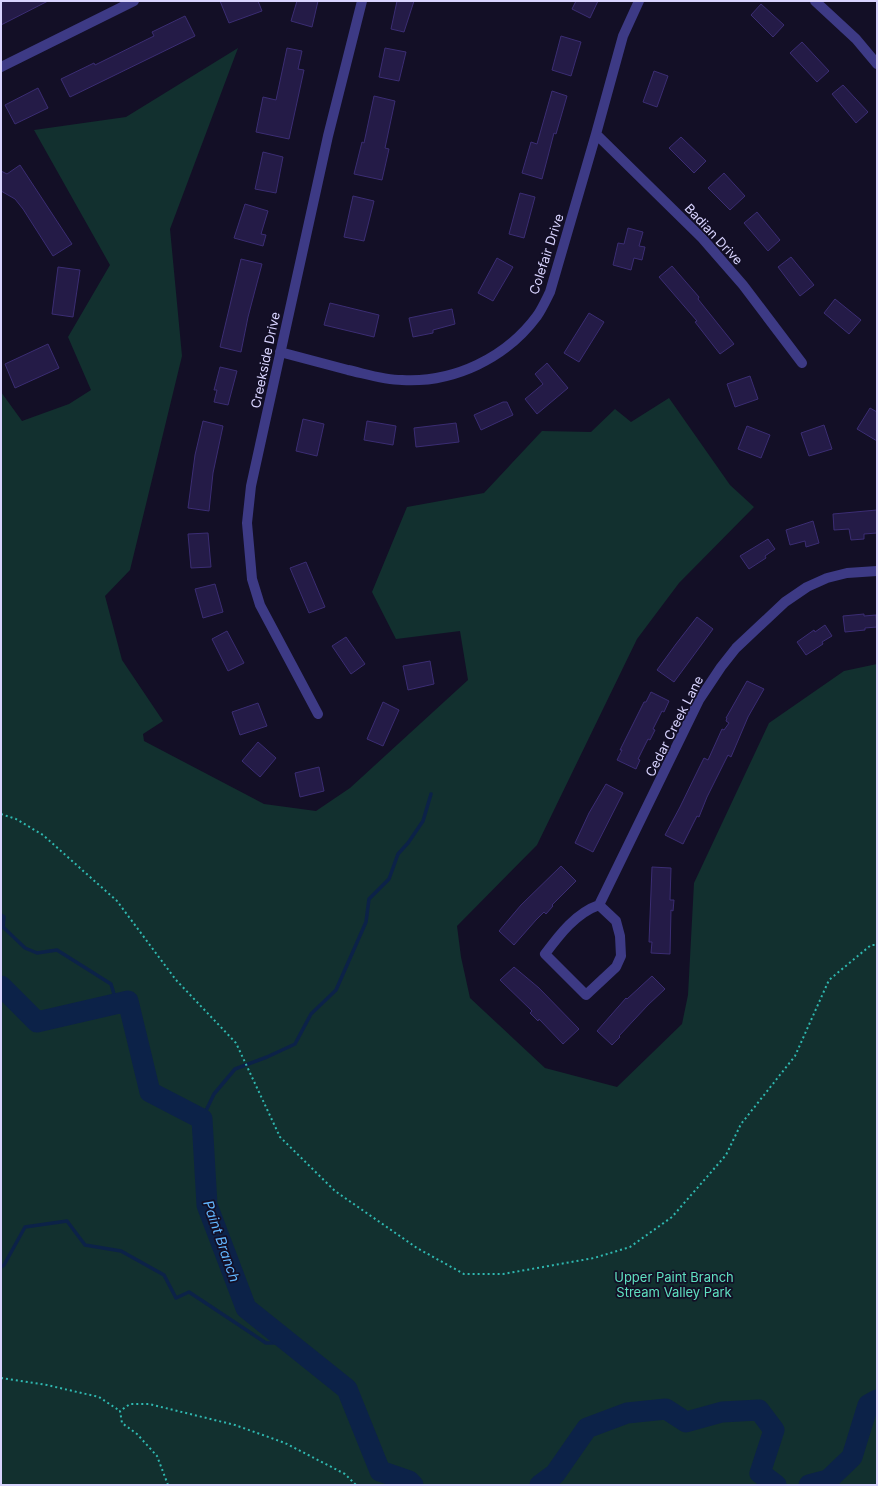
<svg xmlns="http://www.w3.org/2000/svg" width="878" height="1486" font-family="Inter,sans-serif">
	<style>
		.green { fill: #12302f }
		.lines { fill: none; stroke-linecap: round; stroke-linejoin: round }
		.stream { stroke: #0c2248; stroke-width: 3.5 }
		.river { stroke: #0c2248; stroke-width: 21 }
		.building { fill: #241b47; stroke: #3b2d73 }
		.path { stroke: #2fb8b0; stroke-width: 2; stroke-dasharray: 2 3; stroke-linecap: butt }
		.street { stroke: #3d3a85; stroke-width: 10 }
		.labels { text-anchor: middle; dominant-baseline: central; stroke-width: 3.5; stroke-linejoin: round; paint-order: stroke }
		.street-label { font-size: 13px; fill: #d9d4ff; stroke: #130f26 }
		.park-label { font-size: 13px; fill: #5fe0c0; stroke: #130f26 }
		.water-label { font-size: 14px; font-style: italic; fill: #62b6ff; stroke: #130f26 }
	</style>
	<rect width="100%" height="100%" fill="#130f26"/>
	<!-- green -->
	<path class="green" d="M238,48L170,229L182,356L130,570L105,596L122,660L163,721L143,734L144,741L264,804L316,811L350,788L468,680L460,631L396,639L372,592L407,507L484,493L542,431L591,432L615,409L631,422L669,398L730,485L754,507L679,583L637,639L537,845L457,926L461,957L470,998L545,1068L617,1087L682,1024L688,995L694,883L769,723L844,671L877,664V1485H1V392L22,421L69,404L91,390L68,337L110,265L34,130L126,117Z"/>
	<g class="lines">
		<!-- stream -->
		<path class="stream" d="M1,915L4,917L3,927L25,948L37,953L57,950L111,984L117,1004
			M202,1119L214,1094L235,1069L267,1057L295,1044L311,1014L336,990L366,922L369,899L389,879L398,854L408,843L423,821L431,794
			M1,1267L4,1265L25,1227L67,1221L85,1245L121,1251L164,1275L176,1298L189,1292L266,1343H290
			M403,1485L409,1481"/>
		<!-- river -->
		<path class="river" d="M1,986L37,1022L128,1001L150,1092L202,1119L207,1205L246,1308L347,1389L380,1471L409,1481L413,1485
			M540,1485L555,1474L587,1428L627,1413L666,1409L686,1422L722,1412L759,1410L774,1430L760,1473L776,1485
			M809,1485L828,1480L852,1457L868,1405L877,1400"/>
	</g>
	<!-- building -->
	<path class="building" d="M1,1H48L1,25Z
		M220,1H258L262,11L229,23Z
		M297,1H318L312,27L291,21Z
		M397,1H414L404,32L391,29Z
		M576,1H598L590,18L572,9Z
		M761,4L784,25L773,37L751,15Z
		M185,16L195,36L70,97L61,79L94,63L95,65L154,36L152,32Z
		M561,36L581,42L571,76L552,70Z
		M802,42L829,71L817,82L790,53Z
		M287,48L302,51L298,69L304,70L289,139L256,132L263,97L276,100Z
		M385,48L406,52L399,81L379,77Z
		M654,71L668,76L657,107L643,102Z
		M843,85L868,112L856,123L832,94Z
		M38,88L48,108L15,124L5,105Z
		M552,91L567,96L556,134L554,133L542,179L522,173L531,142L537,144Z
		M374,96L395,101L385,148L389,149L382,180L354,174L362,142L364,143Z
		M681,137L706,161L694,173L669,148Z
		M263,152L283,157L276,193L255,189Z
		M20,165L72,244L53,256L23,209L15,199L1,191V171L7,174Z
		M724,173L745,196L730,210L708,188Z
		M520,193L535,197L524,238L509,234Z
		M353,196L374,201L364,241L344,237Z
		M245,204L268,211L261,234L266,235L263,246L234,238Z
		M757,212L780,240L768,251L744,223Z
		M628,228L643,232L639,246L645,247L642,260L634,258L631,270L613,265L618,243L624,244Z
		M791,257L814,285L800,296L778,267Z
		M497,258L513,267L493,301L478,293Z
		M241,259L262,264L248,317L241,352L220,347Z
		M672,266L699,297L698,299L734,344L720,354L695,322L697,321L659,277Z
		M58,267L80,270L73,317L52,314Z
		M835,299L861,320L849,334L824,313Z
		M330,303L379,315L374,337L324,325Z
		M452,309L455,324L433,330V333L413,337L409,318Z
		M589,313L604,322L579,362L564,353Z
		M48,344L59,368L15,388L5,364Z
		M547,363L568,388L537,414L525,399L543,384L535,374Z
		M220,367L237,371L228,405L214,402L217,390H214Z
		M750,376L758,399L735,407L727,384Z
		M503,402H507L513,415L481,430L474,415Z
		M870,408L877,412V441L857,429Z
		M303,419L324,424L317,456L296,451Z
		M203,421L223,426L213,473L209,511L188,508L195,455Z
		M367,421L396,426L393,445L364,440Z
		M456,423L459,442L416,447L414,428Z
		M824,425L832,449L809,456L801,433Z
		M747,426L770,435L761,458L738,449Z
		M877,510V533L864,534V539L851,540L849,529L834,530L833,514Z
		M813,521L819,543L806,547L805,541L790,545L786,530Z
		M208,533L211,567L191,568L188,534Z
		M768,539L775,549L765,556L766,558L749,569L740,556Z
		M306,562L325,607L309,613L290,568Z
		M215,584L223,612L203,618L195,589Z
		M864,614V616L876,615L877,627L865,628V630L845,632L843,616Z
		M697,617L713,629L674,682L657,670L676,644Z
		M825,625L832,636L822,642L823,644L806,655L797,642L814,630L815,632Z
		M227,631L244,663L228,671L212,639Z
		M346,637L365,664L351,674L332,646Z
		M430,661L434,684L408,690L403,666Z
		M747,681L764,689L748,717L731,757L728,755L707,797L699,817L697,816L683,844L665,835L680,807L699,768L704,758L708,760L722,729L724,730L729,723L726,721L727,718H726Z
		M651,692L669,701L664,712L662,711L653,729L655,730L650,740L648,739L638,759L640,760L636,769L617,760L622,750H620L644,702H646Z
		M383,702L399,710L383,746L367,739Z
		M258,703L267,726L240,735L232,712Z
		M258,742L276,758L260,777L242,761Z
		M319,767L324,791L300,797L295,773Z
		M606,784L623,793L593,852L575,843L589,813Z
		M561,866L576,881L552,905L553,906L546,914L544,912L536,920L514,945L499,931L521,905Z
		M652,867L671,868L670,900H674L673,911L671,910L670,954L651,953L652,942H649Z
		M514,967L539,988L579,1029L563,1044L539,1019L538,1021L530,1013L532,1011L500,980Z
		M652,976L665,989L648,1005L619,1036L620,1037L612,1045L597,1031L626,998L627,999Z"/>
	<g class="lines">
		<!-- path -->
		<path class="path" d="M1,814L16,819L43,835L117,901L176,980L236,1043L280,1137L335,1191L417,1248L464,1274H503L594,1258L630,1247L672,1217L726,1155L741,1124L795,1056L829,980L871,945H877
			M1,1378L47,1385L99,1397L120,1411
			M168,1485L157,1456L137,1434L122,1423L120,1411L130,1404H149L235,1425L285,1443L345,1474L356,1485"/>
		<!-- street -->
		<path class="street" d="M815,1L856,39L877,64
			M1,67L134,1
			M596,134L702,238L743,285L802,363
			M280,352C303,358 326,364 348,370C366,374 384,380 402,380C454,383 506,358 537,316C542,309 546,300 550,292L596,134L623,36L639,1
			M318,714L260,605L252,579L247,523L251,486L328,136L362,1
			M599,905L616,921L620,936L621,956L616,967L586,995L545,954C560,934 576,913 599,905L699,700L721,667L736,648L785,602L807,587L827,578L847,573L877,571"/>
	</g>
	<g class="labels">
		<!-- street labels -->
		<g class="street-label">
			<text transform="translate(714 234) rotate(47)">Badian Drive</text>
			<text transform="translate(546 254) rotate(-72)">Colefair Drive</text>
			<text transform="translate(265 360) rotate(-78)">Creekside Drive</text>
			<text transform="translate(674 726) rotate(-63)">Cedar Creek Lane</text>
		</g>
		<!-- park labels -->
		<g class="park-label">
			<text x="674" y="1277">Upper Paint Branch<tspan x="674" dy="15">Stream Valley Park</tspan></text>
		</g>
		<!-- water labels -->
		<g class="water-label">
			<text transform="translate(222 1241) rotate(71)">Paint Branch</text>
		</g>
	</g>
	<!-- border -->
	<rect width="878" height="1486" fill="none" stroke="#d9d4ff" stroke-width="4"/>
</svg>
